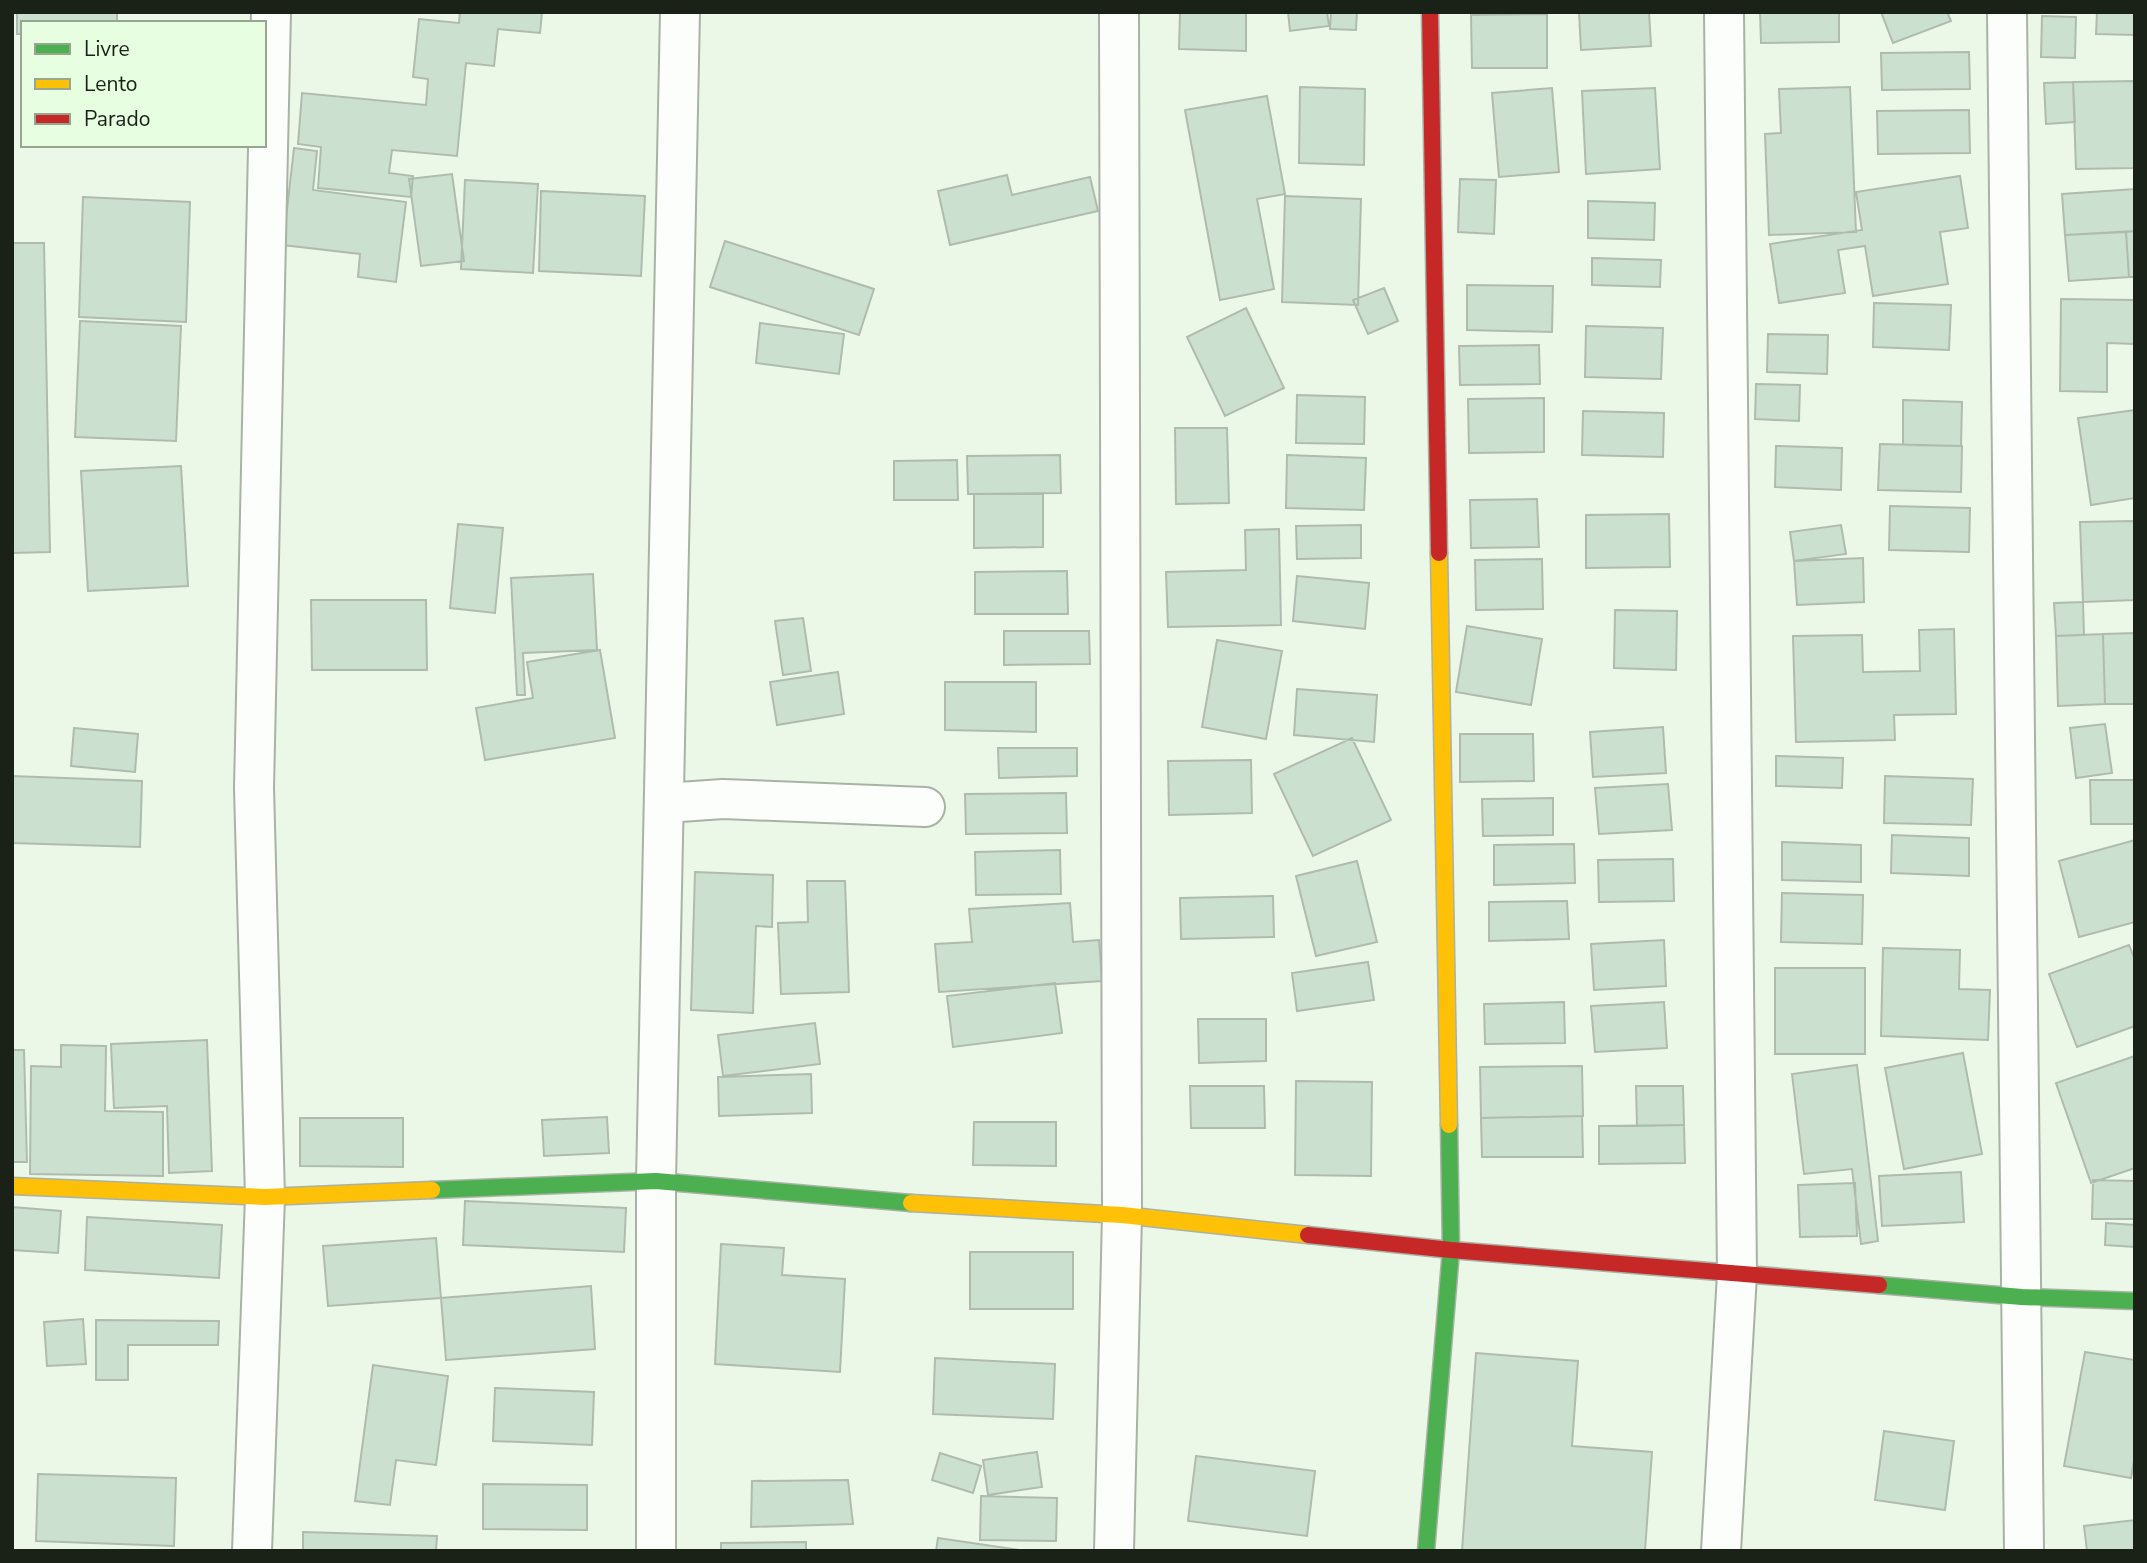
<svg xmlns="http://www.w3.org/2000/svg" width="2147" height="1563" font-family="'Nunito Sans',sans-serif">
	<style>
		.building { fill: #cce0d0; stroke: #b0bbb0; stroke-width: 2 }
		.lines { fill: none; stroke-linecap: round; stroke-linejoin: round }
		.street-casing { stroke: #a8b2a5; stroke-width: 42 }
		.fast-casing { stroke: #a8b2a5; stroke-width: 19 }
		.slow-casing { stroke: #a8b2a5; stroke-width: 19 }
		.jam-casing { stroke: #a8b2a5; stroke-width: 19 }
		.street { stroke: #fcfefb; stroke-width: 38 }
		.fast { stroke: #4caf50; stroke-width: 16 }
		.slow { stroke: #ffc107; stroke-width: 16 }
		.jam { stroke: #c62828; stroke-width: 16 }
	</style>
	<rect width="100%" height="100%" fill="#ecf8e7"/>
	<!-- building -->
	<path class="building" d="M17,12H117V23H23V34H17Z
		M460,12H542L540,33L498,29L494,66L466,63L457,156L392,150L389,173L413,176L411,197L318,188L321,147L298,144L302,93L426,105L428,79L413,77L419,19L459,23Z
		M1180,12H1246V51L1179,49Z
		M1288,12H1327L1329,26L1290,31Z
		M1331,12H1357L1356,30L1330,29Z
		M1579,12H1649L1651,46L1581,50Z
		M1760,12H1839V42L1761,43Z
		M1881,12H1947L1951,21L1893,43Z
		M2097,12H2135V35L2096,34Z
		M1547,14V68H1472L1471,15Z
		M2042,16L2076,17L2075,58L2041,57Z
		M1969,52L1970,89L1882,90L1881,53Z
		M2135,81V168L2076,169L2073,82Z
		M2073,82L2075,122L2046,124L2044,83Z
		M1300,87L1365,89L1364,165L1299,163Z
		M1850,87L1856,232L1769,235L1765,134L1781,133L1779,89Z
		M1552,88L1559,172L1499,177L1492,93Z
		M1655,88L1660,169L1586,174L1582,91Z
		M1267,96L1285,194L1257,199L1274,289L1220,300L1185,110Z
		M1969,110L1970,153L1878,154L1877,111Z
		M294,148L317,151L313,190L406,202L396,282L358,277L360,254L283,245Z
		M452,174L464,261L421,266L409,179Z
		M1007,175L1012,195L1090,177L1098,211L950,245L938,191Z
		M1960,176L1968,228L1940,232L1948,284L1873,296L1865,246L1838,250L1845,293L1779,303L1770,244L1862,230L1856,192Z
		M1460,179L1496,180L1494,234L1458,232Z
		M465,180L538,184L533,273L461,269Z
		M2135,189V231L2065,235L2062,194Z
		M541,191L645,196L641,276L539,271Z
		M1285,196L1361,199L1358,305L1282,302Z
		M83,197L190,202L186,322L79,317Z
		M1588,201L1655,203L1654,240L1588,238Z
		M2135,231V277H2129L2126,232Z
		M2126,232L2129,277L2069,281L2065,235Z
		M725,241L874,289L859,335L710,287Z
		M12,243H44L50,552L12,553Z
		M1592,258L1661,260L1660,287L1592,285Z
		M1467,285L1553,286L1552,332L1467,330Z
		M1384,288L1398,321L1368,334L1353,300Z
		M2061,299L2135,300V344L2107,343V392L2060,391Z
		M1874,303L1951,305L1949,350L1873,347Z
		M1246,308L1284,388L1225,416L1187,337Z
		M80,321L181,326L176,441L75,437Z
		M760,323L844,334L839,374L756,363Z
		M1586,326L1663,328L1661,379L1585,377Z
		M1768,334L1828,335L1827,374L1767,372Z
		M1539,345L1540,384L1460,385L1459,346Z
		M1756,384L1800,385L1799,421L1755,419Z
		M1297,395L1365,397L1364,444L1296,443Z
		M1544,398V452L1469,453L1468,399Z
		M1903,400L1962,402L1961,446L1903,445Z
		M2135,410V498L2091,505L2078,418Z
		M1583,411L1664,413L1663,457L1582,455Z
		M1175,428H1227L1229,503L1176,504Z
		M1880,444L1962,446L1961,492L1878,490Z
		M1776,446L1842,448L1841,490L1775,487Z
		M1060,455L1061,493L968,494L967,456Z
		M1287,455L1366,458L1364,510L1286,508Z
		M957,460L958,500H894V461Z
		M181,466L188,586L88,591L81,471Z
		M974,494H1043V547L974,548Z
		M1537,499L1539,547L1471,548L1470,500Z
		M1890,506L1970,508L1969,552L1889,550Z
		M1669,514L1670,567L1586,568V515Z
		M2134,521L2135,600L2083,602L2080,522Z
		M458,524L503,528L495,613L450,608Z
		M1361,525V558L1297,559L1296,526Z
		M1841,525L1846,554L1794,561L1790,532Z
		M1279,529L1281,625L1168,627L1166,572L1246,570L1245,530Z
		M1863,558L1864,602L1797,605L1794,561Z
		M1542,559L1543,609L1476,610L1475,560Z
		M1067,571L1068,614H975V572Z
		M593,574L597,650L523,653L525,695H517L511,578Z
		M1297,576L1369,583L1365,629L1293,621Z
		M311,600H426L427,670H312Z
		M2083,602L2084,635L2056,636L2054,603Z
		M1615,610L1677,611L1676,670L1614,668Z
		M803,618L811,671L783,675L775,621Z
		M1467,626L1542,639L1531,705L1456,692Z
		M1954,629L1956,714L1894,715L1895,740L1796,742L1793,636L1862,635L1863,672L1920,671L1919,630Z
		M1004,631H1089L1090,664L1004,665Z
		M2135,633V704H2105L2103,634Z
		M2103,634L2105,704L2058,706L2056,636Z
		M1217,640L1282,651L1266,739L1202,727Z
		M600,650L615,738L485,760L476,708L533,698L527,662Z
		M838,672L844,714L777,725L770,682Z
		M945,682H1036V732L945,730Z
		M1297,689L1377,695L1374,742L1294,735Z
		M2105,724L2112,773L2076,778L2070,728Z
		M1663,727L1666,773L1593,777L1590,732Z
		M74,728L138,734L135,772L71,766Z
		M1460,734H1533L1534,781L1460,782Z
		M1352,738L1391,820L1313,856L1274,774Z
		M998,748H1077V776L999,778Z
		M1776,756L1843,758L1842,788L1776,786Z
		M1251,760L1252,813L1169,815L1168,761Z
		M12,776L142,781L140,847L12,843Z
		M1885,776L1973,779L1971,825L1884,823Z
		M2090,780H2135V824H2091Z
		M1668,784L1672,830L1599,834L1595,788Z
		M1066,793L1067,833L966,834L965,794Z
		M1553,798V835L1483,836L1482,799Z
		M1892,835L1969,838V876L1891,873Z
		M2135,840V922L2079,937L2059,861Z
		M1782,842L1861,845V882L1782,880Z
		M1574,844L1575,883L1494,885V845Z
		M1060,850L1061,894L976,895L975,852Z
		M1673,859L1674,901L1599,902L1598,860Z
		M1357,861L1377,942L1316,956L1296,876Z
		M695,872L773,875L772,927L756,926L753,1013L691,1010Z
		M807,881H845L849,992L781,994L778,923L808,922Z
		M1782,893L1863,895L1862,944L1781,942Z
		M1273,896L1274,937L1181,939L1180,898Z
		M1567,901L1569,939L1489,941V902Z
		M1070,903L1073,942L1099,940L1102,981L939,992L935,944L972,942L969,909Z
		M1664,940L1666,986L1594,990L1591,944Z
		M2129,945L2135,960V1026L2077,1047L2049,974Z
		M1883,948L1960,950L1959,989L1990,990L1988,1040L1881,1036Z
		M1368,962L1374,1000L1297,1011L1292,973Z
		M1775,968H1865V1054H1775Z
		M1055,983L1062,1033L953,1047L947,996Z
		M1564,1002L1565,1043L1485,1044L1484,1004Z
		M1664,1002L1667,1048L1595,1052L1591,1006Z
		M1198,1019H1266V1061L1199,1063Z
		M815,1023L820,1064L723,1076L718,1035Z
		M207,1040L212,1171L169,1173L167,1106L114,1108L111,1044Z
		M61,1045L106,1046L105,1111L163,1112V1176L30,1174L31,1066L61,1067Z
		M12,1050H24L27,1162H12Z
		M1963,1053L1982,1154L1904,1169L1885,1068Z
		M2135,1056V1168L2091,1183L2056,1083Z
		M1857,1065L1878,1241L1861,1244L1852,1169L1804,1174L1792,1074Z
		M1582,1066L1583,1116L1481,1118L1480,1067Z
		M811,1074L812,1113L719,1116L718,1077Z
		M1296,1081L1372,1082L1371,1176L1295,1175Z
		M1190,1086H1264L1265,1128H1191Z
		M1636,1086H1683L1684,1125L1637,1126Z
		M1582,1116L1583,1157H1482L1481,1118Z
		M607,1117L609,1153L544,1156L542,1120Z
		M300,1118H403V1167L300,1166Z
		M974,1122H1056V1166L973,1165Z
		M1684,1125L1685,1163L1599,1164V1126Z
		M1961,1172L1964,1222L1882,1226L1879,1176Z
		M2093,1180L2135,1181V1219H2092Z
		M1855,1183L1857,1236L1800,1237L1798,1185Z
		M465,1201L626,1208L624,1252L463,1245Z
		M12,1207L61,1211L58,1253L12,1250Z
		M87,1217L222,1225L219,1278L85,1270Z
		M2106,1223L2135,1225V1247L2105,1245Z
		M436,1238L441,1298L328,1306L323,1246Z
		M721,1244L784,1248L782,1275L845,1279L840,1372L715,1364Z
		M970,1252H1073V1309H970Z
		M591,1286L595,1349L446,1360L441,1298Z
		M83,1319L86,1364L47,1366L44,1322Z
		M96,1320L219,1321L218,1345H128V1380H96Z
		M2085,1352L2135,1360V1455L2131,1478L2064,1466Z
		M1476,1353L1578,1361L1572,1446L1652,1452L1645,1551H1462Z
		M935,1358L1055,1364L1053,1419L933,1414Z
		M373,1365L448,1376L436,1465L396,1460L390,1505L355,1501Z
		M495,1388L594,1392L592,1445L493,1441Z
		M1884,1431L1954,1441L1945,1510L1875,1500Z
		M1037,1452L1042,1487L988,1495L983,1460Z
		M940,1453L981,1466L973,1493L932,1480Z
		M1196,1456L1315,1471L1307,1536L1188,1521Z
		M38,1474L176,1478L174,1546L36,1541Z
		M848,1480L853,1524L751,1527L752,1481Z
		M483,1484L587,1485V1530L483,1529Z
		M981,1496L1057,1498L1056,1541L980,1540Z
		M2135,1520V1551H2087L2084,1526Z
		M303,1532L437,1536L436,1551H303Z
		M938,1538L1026,1551H936Z
		M806,1542V1551H721V1543Z"/>
	<g class="lines">
		<!-- street casing -->
		<g class="street-casing">
			<path id="street" d="M2007,12L2024,1551
				M665,803L723,799L925,807
				M252,1551L265,1197L254,788L271,12
				M656,1551V1181L680,12
				M1114,1551L1122,1215L1119,12
				M1721,1551L1737,1274L1724,12"/>
		</g>
		<!-- fast casing -->
		<g class="fast-casing">
			<path id="fast" d="M432,1190L656,1181L911,1203
				M1879,1285L2022,1297L2135,1301
				M1426,1551L1451,1250L1449,1125"/>
		</g>
		<!-- slow casing -->
		<g class="slow-casing">
			<path id="slow" d="M1439,553L1449,1125
				M12,1186L265,1197L432,1190
				M911,1203L1122,1215L1308,1235"/>
		</g>
		<!-- jam casing -->
		<g class="jam-casing">
			<path id="jam" d="M1430,12L1439,553
				M1308,1235L1451,1250L1879,1285"/>
		</g>
		<!-- street -->
		<use href="#street" class="street"/>
		<!-- fast -->
		<use href="#fast" class="fast"/>
		<!-- slow -->
		<use href="#slow" class="slow"/>
		<!-- jam -->
		<use href="#jam" class="jam"/>
	</g>
	<!-- border -->
	<rect width="2147" height="1563" fill="none" stroke="#1a2218" stroke-width="28"/>
	<!-- legend -->
	<rect x="21" y="21" width="245" height="126" fill="#e8fee1" stroke="#96a691" stroke-width="2"/>
	<rect x="35" y="44" width="35" height="10" fill="#4caf50" stroke="#96a691" stroke-width="2"/>
	<text x="84" y="56" font-size="21" fill="#1a2218">Livre</text>
	<rect x="35" y="79" width="35" height="10" fill="#ffc107" stroke="#96a691" stroke-width="2"/>
	<text x="84" y="91" font-size="21" fill="#1a2218">Lento</text>
	<rect x="35" y="114" width="35" height="10" fill="#c62828" stroke="#96a691" stroke-width="2"/>
	<text x="84" y="126" font-size="21" fill="#1a2218">Parado</text>
</svg>
